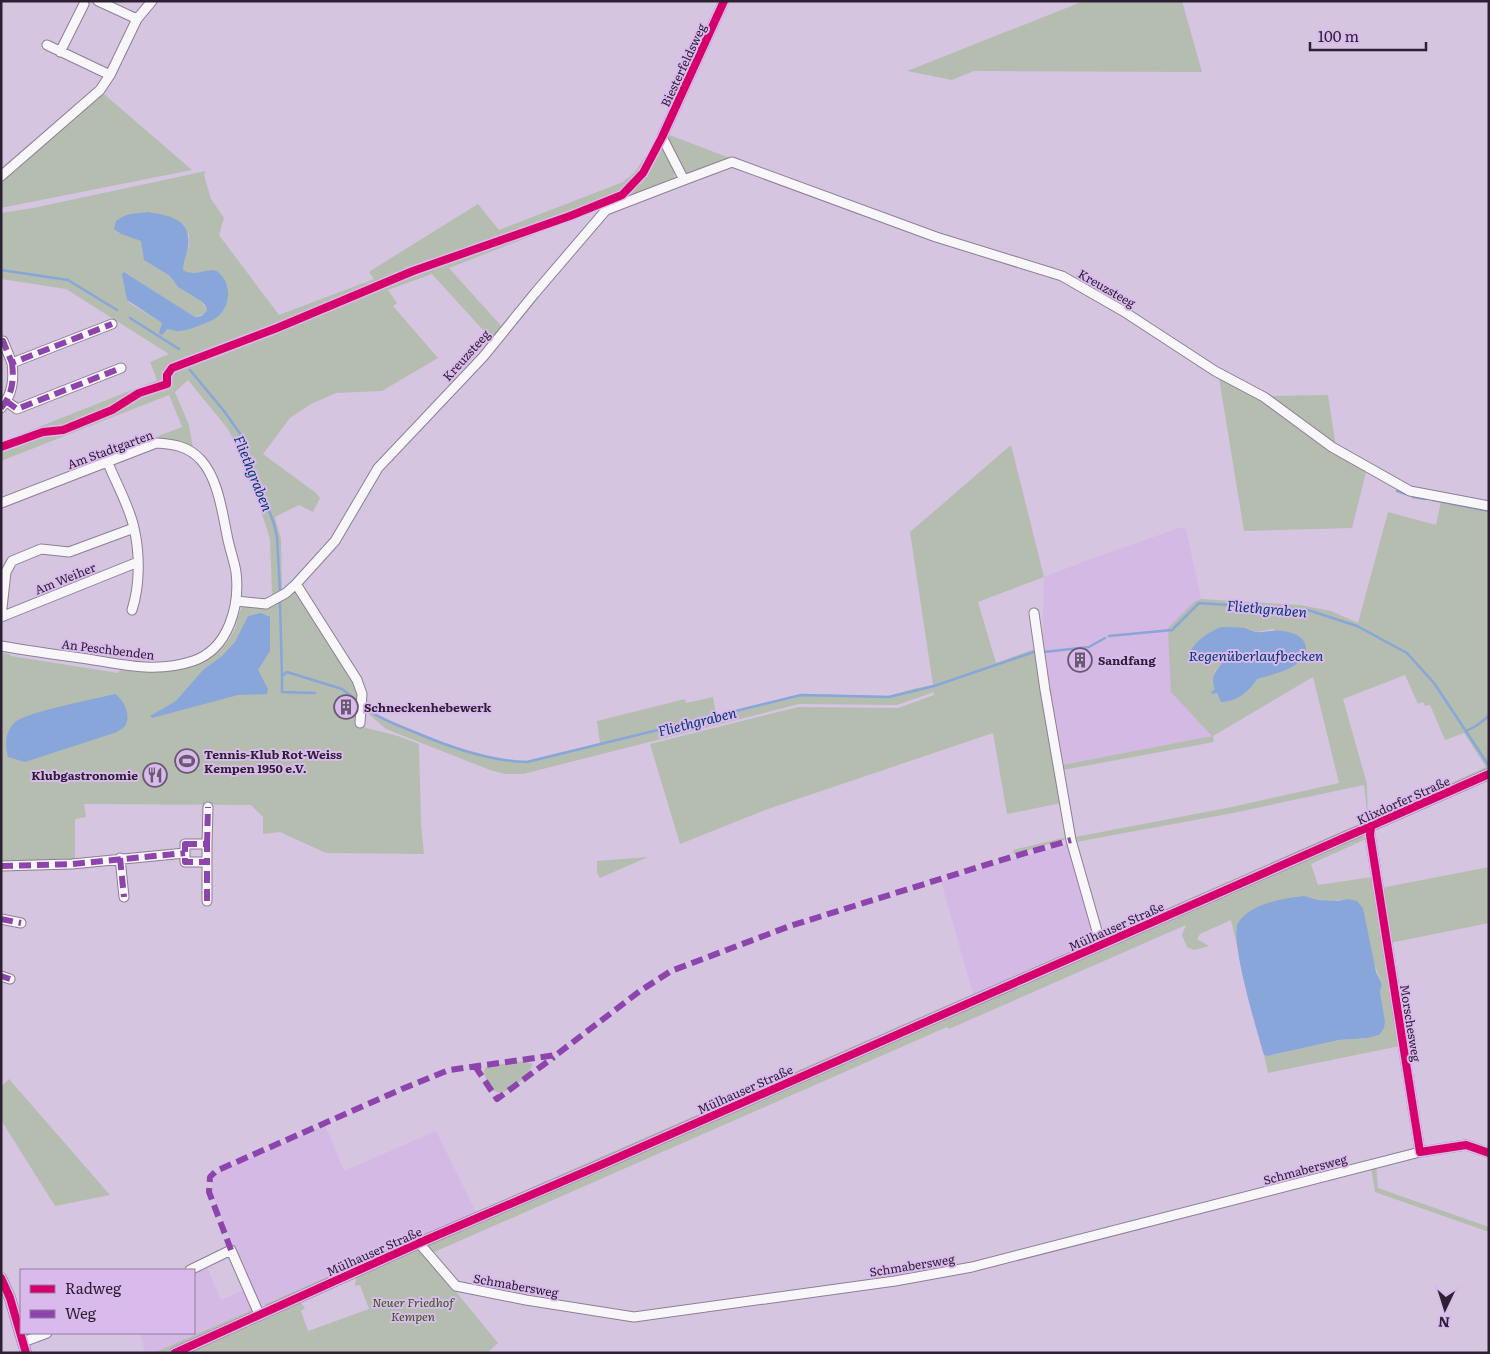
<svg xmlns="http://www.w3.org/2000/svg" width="1490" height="1354" font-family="Literata,serif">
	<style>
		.built { fill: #d4b9e4 }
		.green { fill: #b4bdb0; fill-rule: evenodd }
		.water { fill: #88a6d9 }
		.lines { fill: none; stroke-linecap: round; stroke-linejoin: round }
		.stream { stroke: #88a6d9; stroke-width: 2.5 }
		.minor-casing { stroke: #8c7f94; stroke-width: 11 }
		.tertiary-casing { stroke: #8c7f94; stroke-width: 12 }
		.minor { stroke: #f9f6fa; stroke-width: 9 }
		.tertiary { stroke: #f9f6fa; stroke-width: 10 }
		.quiet { stroke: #8e44ad; stroke-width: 6; stroke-dasharray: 12 6; stroke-linecap: butt }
		.cycleway-casing { stroke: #dabaec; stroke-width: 11 }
		.cycleway { stroke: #d6006c; stroke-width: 8 }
		.labels { text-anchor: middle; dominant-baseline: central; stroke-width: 4; stroke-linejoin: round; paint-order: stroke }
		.street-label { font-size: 12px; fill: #2c2033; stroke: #dabaec }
		.poi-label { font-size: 12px; font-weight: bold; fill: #2c2033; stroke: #dabaec; text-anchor: start }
		.park-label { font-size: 12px; font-style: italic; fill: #33590f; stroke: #dabaec }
		.water-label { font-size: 14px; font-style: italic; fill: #003970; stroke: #dabaec }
	</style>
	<rect width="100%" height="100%" fill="#d6c5e1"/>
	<!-- built -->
	<path class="built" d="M1182,527L1186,529L1201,599L1194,602L1212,736L1062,765L1042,649L1044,577L1096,557Z
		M1070,843L1096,940L973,994L941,881Z
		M325,1125L344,1171L436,1131L476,1212L258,1307L215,1202L212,1193V1183L217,1173Z
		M206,1265L221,1300L246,1289L254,1309L153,1353H145L140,1333H194V1271Z"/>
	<!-- green -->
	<path class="green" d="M1084,1H1182L1202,72L974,71L952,80L907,71Z
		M104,94L192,170L1,208V179Z
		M667,134L740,162L686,175L668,146Z
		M656,141C666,149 676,166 674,180L449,268L503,328L493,341L432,274L388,290L397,303L393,306L438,358L382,391L336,393L311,404L290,418L263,454L316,493L320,498L313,512L299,505L275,517L281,539L282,591L272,596L270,539L248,471L228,429L188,380L175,392L189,425L193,448L161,440L158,436L182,427L169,395L1,461V442L157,380L150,362L169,354L66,289L1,279V213L33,208L206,171L204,175L211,199L224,218L219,235L279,315L374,279L369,272L375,268L478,204L499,230L623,182L634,173ZM149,212L189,234V245L182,270C204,283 213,254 228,287L215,318L168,329L162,335V323L131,304L127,300L124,272L195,317L205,314L207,310L201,301L178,287L170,276L147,262L141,241L117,232L142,213Z
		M1219,378L1263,402L1366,472L1352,528L1244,531Z
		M1328,395L1336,447L1267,396Z
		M1011,445L1044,577L978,602L996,663L1035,649L1067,839L1014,854L1013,850L1067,837L1061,803L1007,814L993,733L768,809L680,844L650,744L798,707L898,708L934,695V692L897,705L799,704L523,774H505L490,770L386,729L364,710V706L377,715L451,746L509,761H526L600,743L597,721L685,699L686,703L713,697L716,715L793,696L804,694L888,696L917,688L933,685L910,532Z
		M1441,501L1489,509V770L1377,819L1374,818L1486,767L1464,733L1445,740L1430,705L1425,706L1423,702L1418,704L1405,675L1343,699L1367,784L1368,824L1214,891L1104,936L1100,932L1073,838L1062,765L1212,736L1171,692L1168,628L1194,602L1201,599L1300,605L1331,611L1358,623L1388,512L1436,525ZM1246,628L1257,632L1273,629L1301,661L1293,666L1257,679C1251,692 1236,702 1221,702L1217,693L1211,692L1216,689L1215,671L1232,653L1231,650L1212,660L1194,662ZM1313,677L1339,783L1232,807L1075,837L1063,770L1214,742L1213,736ZM1364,785L1368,820L1104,936L1076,842L1233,813Z
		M293,591L297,592L355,682L361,699L354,725L398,736L419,744L421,823L424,854L326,853L280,832L263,834V817L251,805L84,804L86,817L75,819V859L1,861V653L9,654L11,656L118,673L120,670C161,675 212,673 234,631C238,623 237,611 244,606C268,606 275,608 293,591Z
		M1362,835L1366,839L1311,864L1318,885L1372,877L1400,1046L1268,1073L1264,1055L1267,1056L1339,1040L1368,1038L1379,1035L1385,1021L1380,992L1382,984L1348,899C1333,903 1319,900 1304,896L1236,928L1238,950L1231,920L1200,934L1197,939L1209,946L1194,950L1187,947L1182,935L1186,925L949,1029L947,1027L432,1253L428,1245L1103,950Z
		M648,857L600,878L597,873V861Z
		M1489,867V923L1390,943L1381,888Z
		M1096,940L959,1003L269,1306L263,1305Z
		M525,1061L532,1064C531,1075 507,1096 496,1092C492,1090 491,1086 489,1083C485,1078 483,1074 485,1068L488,1066Z
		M9,1079L110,1195L55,1206L1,1120V1087Z
		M1376,1165L1378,1188L1489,1227V1232L1375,1192L1371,1167Z
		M420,1249L453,1288L498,1343L487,1353H186L300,1302L305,1308L301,1311L308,1331L369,1309L360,1285L355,1286L356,1277Z
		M254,1309L253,1314L164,1353H153Z"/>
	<!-- water -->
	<path class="water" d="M149,212C170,216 192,219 188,247C187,255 183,262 183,270C198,279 210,264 219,273C233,285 230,308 216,318C210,322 187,331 179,331C175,332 172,329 168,329L162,335L159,333L162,323L127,300L122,274L124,272L195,317C201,317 204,315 207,310L205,305L201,301L178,287L170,276L147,262L144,260L141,241L121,234L114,229L116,221C128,212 135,214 149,212Z
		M261,613L270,617V651L258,670L268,689L267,694L238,695L152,718L150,716L176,701L203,670L222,656L235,642L248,616Z
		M1222,627C1230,627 1238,627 1245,628C1249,629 1252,631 1256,632C1265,633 1274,629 1283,631C1293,633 1305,636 1306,648C1306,668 1273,674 1257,679C1250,692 1236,702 1221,702L1217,693L1212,694L1211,692L1215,689C1208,674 1222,664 1232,653L1231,650C1218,655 1208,667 1191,661L1188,657C1192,643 1209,631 1222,627Z
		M115,694C123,699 131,714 126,724C125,727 120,730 117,732L25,762L8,757C5,745 5,734 13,724C23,712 96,699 115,694Z
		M1304,896L1319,900L1338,901L1348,899L1357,901L1363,908L1376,972L1382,984L1380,992L1385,1021L1384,1028L1379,1035L1368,1038L1339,1040L1267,1056L1264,1055C1258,1035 1229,938 1238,923C1249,904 1284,898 1304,896Z"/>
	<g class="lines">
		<!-- stream -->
		<path class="stream" d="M1,270L68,280L117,310
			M130,318L179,349
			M190,370L224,411L241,435L274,524L277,537L280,591
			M1397,491L1406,494
			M1413,497L1425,499
			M1433,500L1489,511
			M280,603L282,676L287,672L342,689L359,702
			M1109,636L1172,630L1199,603L1308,610L1357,626L1407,653L1434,683L1489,766
			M1044,652L1089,647L1105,638
			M282,676V692L315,693
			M365,708C380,719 397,725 414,732C450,747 488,761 527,762L801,695L889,697L934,686L1034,652
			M1466,731L1476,726L1489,716"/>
		<!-- minor casing -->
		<g class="minor-casing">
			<path id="minor" d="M98,1L137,19
				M47,45L110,75
				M60,52L84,4
				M1,176L100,90L110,75L137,19L152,1
				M684,180L732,162L936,237L1062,276L1123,311L1215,371L1264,397L1332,447L1410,491L1489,506
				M1,342L3,341L12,363L112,324
				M6,401L17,409L121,368
				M1,408C13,394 14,379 12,363
				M108,463C116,483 130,508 134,528C140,554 140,585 132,610
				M1,503L156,443C174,444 188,446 201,460C218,479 222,511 227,535C229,547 234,560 236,572C240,605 229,649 193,661C158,673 123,665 88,659C59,655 30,651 1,646
				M296,584L357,680L362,694L360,723
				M236,601L266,604L286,593L296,584L335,541L378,468L483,357L535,293L606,210L684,180L662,137L724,1
				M1034,613L1045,690L1071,840L1101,945
				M1,617L6,572L12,561L41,549L69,552L134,528
				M1,617L138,562
				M1371,827L1370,835L1420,1152
				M185,844H207V862H185Z
				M207,844L208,807
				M120,858L124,897
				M1,866L72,864L185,853
				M207,901V862
				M1,919L21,923
				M1,976L10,979
				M419,1243L456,1286L526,1300L634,1317L895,1281L972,1267L1420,1152L1466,1145L1489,1153
				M190,1270L231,1250L259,1314
				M23,1342L47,1333"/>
		</g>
		<!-- tertiary casing -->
		<g class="tertiary-casing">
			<path id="tertiary" d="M1,1278L10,1298L26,1353
				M175,1353L419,1243L603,1164L1489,774"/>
		</g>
		<!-- minor -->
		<use href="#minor" class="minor"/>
		<!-- tertiary -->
		<use href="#tertiary" class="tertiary"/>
		<!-- quiet -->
		<path class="quiet" d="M1,342L3,341L12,363L112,324
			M6,401L17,409L121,368
			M1,408C13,394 14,379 12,363
			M185,844H207V862H185Z
			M207,844L208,807
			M120,858L124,897
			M1,866L72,864L185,853
			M207,901V862
			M1,919L21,923
			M1,976L10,979
			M475,1066L497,1099L554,1057
			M231,1250L209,1192L210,1177L216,1171L402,1089L449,1070L556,1055L640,991L671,971L790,926L998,861L1071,840"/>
		<!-- cycleway casing -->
		<g class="cycleway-casing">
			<path id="cycleway" d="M1,447L43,432L63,430L112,410L139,393L167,384V375L172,368L277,328L413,271L570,216L622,195L643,173L662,137L724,1
				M1371,827L1370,835L1420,1152L1466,1145L1489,1153
				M1,1278L10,1298L26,1353
				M175,1353L419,1243L603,1164L1489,774"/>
		</g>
		<!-- cycleway -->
		<use href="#cycleway" class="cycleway"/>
	</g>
	<!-- icons -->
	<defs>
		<g id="building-ring" transform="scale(1.25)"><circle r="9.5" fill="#dabaec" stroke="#685a70" stroke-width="1.5"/><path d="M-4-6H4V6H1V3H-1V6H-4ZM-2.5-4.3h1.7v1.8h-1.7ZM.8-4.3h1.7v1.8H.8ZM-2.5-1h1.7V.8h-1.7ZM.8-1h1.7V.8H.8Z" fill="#685a70"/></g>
		<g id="stadium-ring" transform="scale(1.25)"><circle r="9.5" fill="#dabaec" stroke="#685a70" stroke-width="1.5"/><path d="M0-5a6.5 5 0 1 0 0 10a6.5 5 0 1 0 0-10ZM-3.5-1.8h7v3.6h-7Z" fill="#685a70"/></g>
		<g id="restaurant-ring" transform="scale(1.25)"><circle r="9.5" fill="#dabaec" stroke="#685a70" stroke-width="1.5"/><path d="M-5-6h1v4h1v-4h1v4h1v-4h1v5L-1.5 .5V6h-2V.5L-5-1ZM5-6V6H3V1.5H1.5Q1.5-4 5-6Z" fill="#685a70"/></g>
	</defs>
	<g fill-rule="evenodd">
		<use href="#building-ring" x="1080" y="660"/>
		<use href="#building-ring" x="346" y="707"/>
		<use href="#stadium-ring" x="187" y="761"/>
		<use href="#restaurant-ring" x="155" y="775"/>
	</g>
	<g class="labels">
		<!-- street labels -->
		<g class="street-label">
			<text transform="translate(683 65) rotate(-65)">Biesterfeldsweg</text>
			<text transform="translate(1107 288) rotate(30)">Kreuzsteeg</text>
			<text transform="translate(466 355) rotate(-48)">Kreuzsteeg</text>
			<text transform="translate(110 449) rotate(-20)">Am Stadtgarten</text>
			<text transform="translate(65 578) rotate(-22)">Am Weiher</text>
			<text transform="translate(108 649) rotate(7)">An Peschbenden</text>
			<text transform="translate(1403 800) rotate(-24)">Klixdorfer Straße</text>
			<text transform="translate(1116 926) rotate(-24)">Mülhauser Straße</text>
			<text transform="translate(1411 1023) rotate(81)">Morschesweg</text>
			<text transform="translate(745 1089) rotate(-24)">Mülhauser Straße</text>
			<text transform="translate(1305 1169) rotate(-15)">Schmabersweg</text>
			<text transform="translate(374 1251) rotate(-24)">Mülhauser Straße</text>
			<text transform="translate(912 1265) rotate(-9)">Schmabersweg</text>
			<text transform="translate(516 1285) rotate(10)">Schmabersweg</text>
		</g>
		<!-- poi labels -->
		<g class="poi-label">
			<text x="1098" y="660">Sandfang</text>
			<text x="364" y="707">Schneckenhebewerk</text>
			<text x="204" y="754">Tennis-Klub Rot-Weiss<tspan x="204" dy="14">Kempen 1950 e.V.</tspan></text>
			<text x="138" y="775" text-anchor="end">Klubgastronomie</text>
		</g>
		<!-- park labels -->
		<g class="park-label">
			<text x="413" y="1302">Neuer Friedhof<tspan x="413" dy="14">Kempen</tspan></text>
		</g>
		<!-- water labels -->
		<g class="water-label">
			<text transform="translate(254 473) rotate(68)">Fliethgraben</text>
			<text transform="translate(1267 608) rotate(5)">Fliethgraben</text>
			<text x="1256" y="655">Regenüberlaufbecken</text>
			<text transform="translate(697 721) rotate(-14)">Fliethgraben</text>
		</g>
	</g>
	<!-- border -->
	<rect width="1490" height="1354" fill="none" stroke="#2c2033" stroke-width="5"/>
	<!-- legend -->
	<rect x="20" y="1269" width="175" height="65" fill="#dabaec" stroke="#947ca2"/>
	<rect x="30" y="1285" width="25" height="8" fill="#d6006c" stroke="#947ca2"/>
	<text x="65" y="1294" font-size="15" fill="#2c2033">Radweg</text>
	<rect x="30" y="1310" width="25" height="8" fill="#8e44ad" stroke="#947ca2"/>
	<text x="65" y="1319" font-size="15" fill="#2c2033">Weg</text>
	<!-- north arrow -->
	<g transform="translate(1445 1309) rotate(184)" stroke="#dabaec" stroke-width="4" paint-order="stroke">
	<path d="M0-4L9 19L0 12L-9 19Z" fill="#2c2033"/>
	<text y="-8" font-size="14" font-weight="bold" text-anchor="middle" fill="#2c2033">N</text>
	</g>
	<!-- scale -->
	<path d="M1310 42v8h116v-8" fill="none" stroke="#2c2033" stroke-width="2.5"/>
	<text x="1318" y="42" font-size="15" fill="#2c2033" stroke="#dabaec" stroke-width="4" paint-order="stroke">100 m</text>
</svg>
